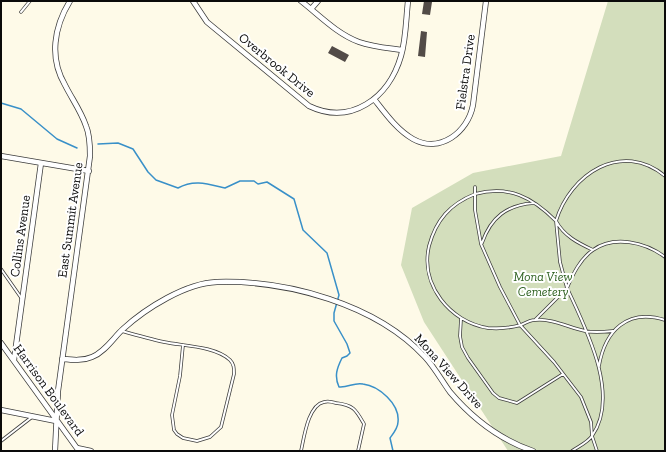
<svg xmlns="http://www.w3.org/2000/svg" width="666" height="452" font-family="'Zilla Slab',serif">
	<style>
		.cemetery { fill: #d3debc }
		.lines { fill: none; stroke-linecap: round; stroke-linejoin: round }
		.stream { stroke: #3990c8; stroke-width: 1.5 }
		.building { fill: #524b47 }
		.lane-casing { stroke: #3d3d3d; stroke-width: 3.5 }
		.street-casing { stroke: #3d3d3d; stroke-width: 6 }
		.lane { stroke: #fff; stroke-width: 2 }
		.street { stroke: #fff; stroke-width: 4.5 }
		.labels { text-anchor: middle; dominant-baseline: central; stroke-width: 4; stroke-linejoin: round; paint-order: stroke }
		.street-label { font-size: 13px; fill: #0a0a0a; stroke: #fff }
		.park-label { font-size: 13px; font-style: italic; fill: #2c5f1e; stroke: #fff }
	</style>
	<rect width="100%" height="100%" fill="#fefae8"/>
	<!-- cemetery -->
	<path class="cemetery" d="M608,1H665V451H508L424,322L401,265L412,208L473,173L561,156Z"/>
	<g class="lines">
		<!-- stream -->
		<path class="stream" d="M1,103L21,109L57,139L77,148
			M98,144L118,143L133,149L148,172L156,180L178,188C194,179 208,184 225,188L240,181H254L258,184L267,182L294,199L303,230L327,253L339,295L334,313V321L347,344L350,353L347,356L342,358C337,368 334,376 339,387C348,388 354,382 363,384C379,386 400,404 398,422C398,428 393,434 390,438L393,451"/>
	</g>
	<!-- building -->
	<path class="building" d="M424,1L432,2L430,15L422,14Z
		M421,31L427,32L425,57L418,56Z
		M332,46L349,55L345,62L328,53Z"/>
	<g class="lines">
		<!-- lane casing -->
		<g class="lane-casing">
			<path id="lane" d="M21,12L30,1
				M475,187V194C509,185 532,197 556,221L560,262L567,288L535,320
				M482,243C491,217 507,205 534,203
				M593,250C578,243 564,236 556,221C570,174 622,140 665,176
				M1,269L22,299
				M461,319L460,336L462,347L468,358L493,393L499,398L517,403L563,374
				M122,331C136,335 150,339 164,342C183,346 215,346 230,360C234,364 234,368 234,374L221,427L210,437L197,441L183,438L177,434L174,430L172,415L180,376L183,345
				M599,366C605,331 627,308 665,320
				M1,441L32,417
				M301,451C304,438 308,405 324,402C327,401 333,402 336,403C354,405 356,410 364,424L358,451
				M572,451C579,446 587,443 592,436C621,395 585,327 567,288C573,274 580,259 593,250C614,235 645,242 665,257
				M597,451L592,436L591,422L581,397L554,362L520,325L500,287L481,244L475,210V194C450,204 436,220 429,246C420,285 450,322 488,328C499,329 510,328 521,325C525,323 530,320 535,320C551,318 570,328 585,331C594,333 604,332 613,331"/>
		</g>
		<!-- street casing -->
		<g class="street-casing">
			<path id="street" d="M193,1L207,22L309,106C351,126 389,98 401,56C406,39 406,19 408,1
				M301,1C319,15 337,34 359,42C373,47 388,48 402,50
				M311,9L318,1
				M374,99C385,113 397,130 413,139C440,154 468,132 473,105L486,1
				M1,156L89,171
				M1,343L79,451
				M62,359C73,360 83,361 92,357C105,352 114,337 123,329C146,308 186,283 217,282C287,280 376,304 425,357C435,368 442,381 450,392C472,418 501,440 533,451
				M14,360L41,163
				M1,410L56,421
				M77,448L91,451
				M55,451L58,391L90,156C90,146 90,135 86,126C81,111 72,99 65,85C49,58 54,27 70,1"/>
		</g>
		<!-- lane -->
		<use href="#lane" class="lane"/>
		<!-- street -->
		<use href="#street" class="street"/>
	</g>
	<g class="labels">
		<!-- street labels -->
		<g class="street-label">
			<text transform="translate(277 65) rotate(39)">Overbrook Drive</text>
			<text transform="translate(465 72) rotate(-82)">Fielstra Drive</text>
			<text transform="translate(70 220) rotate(-82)">East Summit Avenue</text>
			<text transform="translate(20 236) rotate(-82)">Collins Avenue</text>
			<text transform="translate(449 371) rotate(48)">Mona View Drive</text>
			<text transform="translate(49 390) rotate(54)">Harrison Boulevard</text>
		</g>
		<!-- park labels -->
		<g class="park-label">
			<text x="543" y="276">Mona View<tspan x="543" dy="15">Cemetery</tspan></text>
		</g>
	</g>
	<!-- border -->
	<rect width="666" height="452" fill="none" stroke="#0a0a0a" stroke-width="4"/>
</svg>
